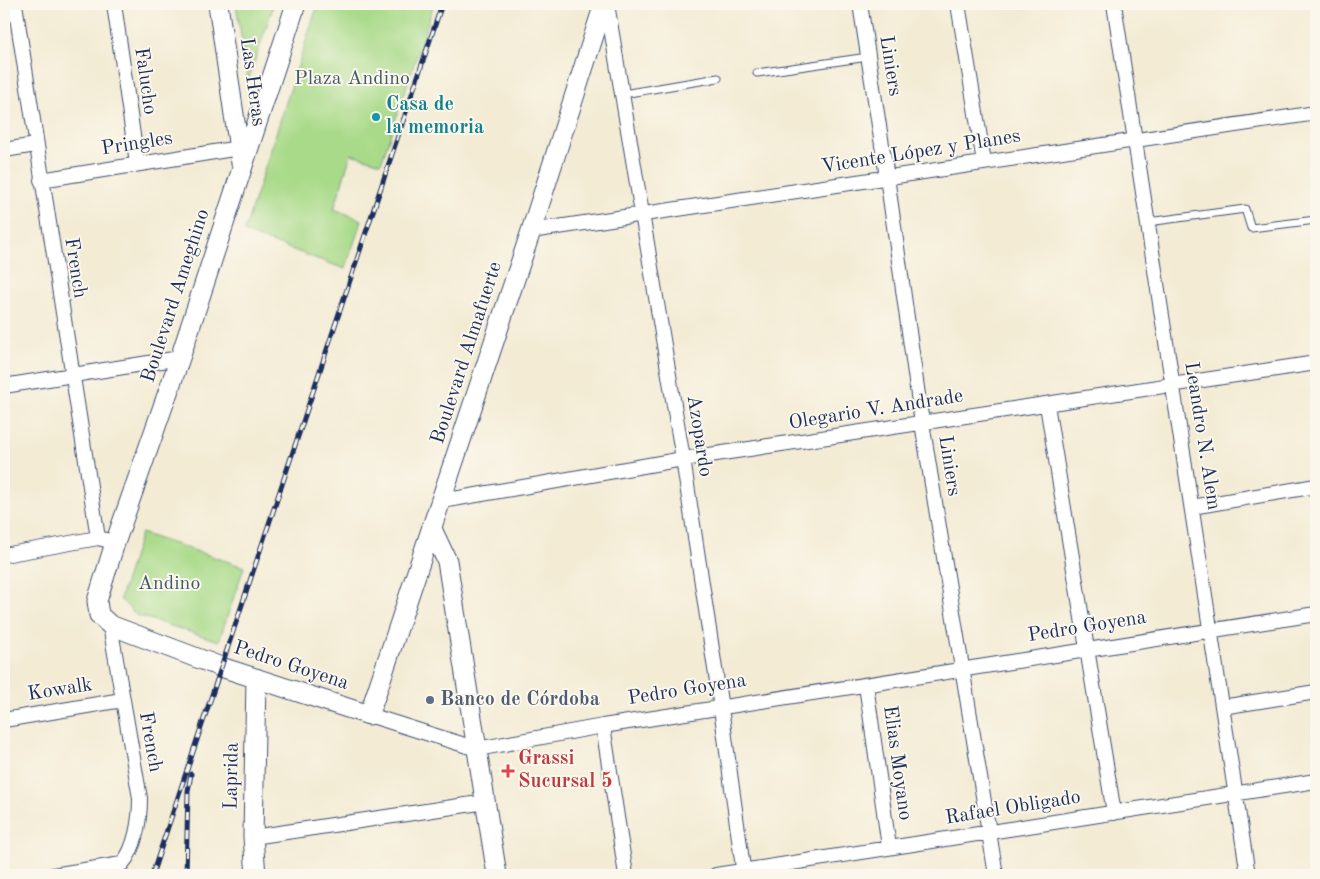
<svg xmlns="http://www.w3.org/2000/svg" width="1320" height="879" font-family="'Old Standard TT',serif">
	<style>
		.green { fill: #a9da89; stroke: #628474 }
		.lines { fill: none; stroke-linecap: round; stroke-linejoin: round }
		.lane-casing { stroke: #3b4b70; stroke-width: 9 }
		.street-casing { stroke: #3b4b70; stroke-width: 16 }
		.secondary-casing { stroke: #3b4b70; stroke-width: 21 }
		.lane { stroke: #fff; stroke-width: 7 }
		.street { stroke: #fff; stroke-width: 14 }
		.secondary { stroke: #fff; stroke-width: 19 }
		.rail-casing { stroke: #1b2f5e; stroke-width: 5 }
		.rail { stroke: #fbf7ec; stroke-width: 3; stroke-dasharray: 9; stroke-linecap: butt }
		.culture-dot { fill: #0f9aa8; stroke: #fbf7ec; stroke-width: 2 }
		.service-dot { fill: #5c6f8a; stroke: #fbf7ec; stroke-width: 2 }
		.health-dot { fill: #e0444e; stroke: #fbf7ec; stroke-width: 2 }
		.labels { text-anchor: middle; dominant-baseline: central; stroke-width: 4; stroke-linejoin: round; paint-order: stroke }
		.street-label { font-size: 20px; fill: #1b2f5e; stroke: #fbf7ec }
		.park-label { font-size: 20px; fill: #3e5a69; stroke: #fbf7ec }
		.culture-label { font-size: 20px; font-weight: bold; fill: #0d838f; stroke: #fbf7ec; text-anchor: start }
		.service-label { font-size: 20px; font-weight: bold; fill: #4e5e75; stroke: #fbf7ec; text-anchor: start }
		.health-label { font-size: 20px; font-weight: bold; fill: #be3a42; stroke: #fbf7ec; text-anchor: start }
	</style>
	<rect width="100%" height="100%" fill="#fbf7ec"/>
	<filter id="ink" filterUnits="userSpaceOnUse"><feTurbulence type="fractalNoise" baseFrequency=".02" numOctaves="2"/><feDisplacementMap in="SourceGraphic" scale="10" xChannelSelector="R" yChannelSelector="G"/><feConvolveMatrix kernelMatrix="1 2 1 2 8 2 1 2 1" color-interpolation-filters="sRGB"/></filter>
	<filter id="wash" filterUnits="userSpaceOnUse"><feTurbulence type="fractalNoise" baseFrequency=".0096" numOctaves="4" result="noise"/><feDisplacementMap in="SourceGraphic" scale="20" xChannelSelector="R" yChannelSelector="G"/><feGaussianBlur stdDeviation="1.12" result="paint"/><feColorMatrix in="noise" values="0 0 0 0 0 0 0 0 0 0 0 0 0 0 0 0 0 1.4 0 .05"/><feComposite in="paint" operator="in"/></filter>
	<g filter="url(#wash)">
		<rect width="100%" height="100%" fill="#f3ebd4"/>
		<!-- green -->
		<path class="green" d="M236,4H274L248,81Z
			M318,4H434L381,163L351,154L334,209L362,220L345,269L244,232Z
			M141,533L244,567L219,641L136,615L120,599Z"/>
	</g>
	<g filter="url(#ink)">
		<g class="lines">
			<!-- lane casing -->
			<g class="lane-casing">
				<path id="lane" d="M757,73L868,57
					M623,94L718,78
					M1148,222L1245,209L1251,228L1316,220"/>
			</g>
			<!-- street casing -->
			<g class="street-casing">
				<path id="street" d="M15,4L98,538
					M114,4L137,163
					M607,4L683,459L721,708L744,875
					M860,4L887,177L922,423L996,875
					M958,4L984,162
					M1114,4L1248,875
					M4,150L36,145
					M41,180L239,148
					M531,231L1316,113
					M4,386L180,358
					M1047,405L1114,813
					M442,501L683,459L1316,363
					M1192,507L1316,486
					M4,555L98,538L106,540
					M866,685L889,847
					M1222,707L1316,692
					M369,715L477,749L603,726L1316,614
					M4,720L122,700
					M603,726L626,875
					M253,837L486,802
					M53,875L122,864C136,848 140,819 140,798L110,625
					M716,875L1316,781"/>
			</g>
			<!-- secondary casing -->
			<g class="secondary-casing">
				<path id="secondary" d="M218,4L241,163
					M296,4L180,358L115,543L97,601L99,615L110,625L221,667L369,715L531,231L604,4
					M432,529L447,561L497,875
					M256,678L253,837L256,875"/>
			</g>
			<!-- lane -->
			<use href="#lane" class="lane"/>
			<!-- street -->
			<use href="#street" class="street"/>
			<!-- secondary -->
			<use href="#secondary" class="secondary"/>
			<!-- rail casing -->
			<g class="rail-casing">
				<path id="rail" d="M152,875L442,4
					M186,875L188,791L191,774"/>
			</g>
			<!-- rail -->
			<use href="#rail" class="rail"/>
		</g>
	</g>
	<!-- markers -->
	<circle class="culture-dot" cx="376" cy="117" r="5"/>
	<circle class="service-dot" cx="430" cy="700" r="5"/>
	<path class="health-dot" d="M505.5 763.5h5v5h5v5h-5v5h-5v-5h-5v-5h5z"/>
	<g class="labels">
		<!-- street labels -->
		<g class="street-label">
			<text transform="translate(890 66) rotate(81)">Liniers</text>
			<text transform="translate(145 81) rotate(82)">Falucho</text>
			<text transform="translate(252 82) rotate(82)">Las Heras</text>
			<text transform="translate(137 144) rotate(-9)">Pringles</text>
			<text transform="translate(921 152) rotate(-9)">Vicente López y Planes</text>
			<text transform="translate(75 268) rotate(81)">French</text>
			<text transform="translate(176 296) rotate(-72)">Boulevard Ameghino</text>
			<text transform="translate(467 353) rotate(-72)">Boulevard Almafuerte</text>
			<text transform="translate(876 410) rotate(-9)">Olegario V. Andrade</text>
			<text transform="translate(699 436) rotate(81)">Azopardo</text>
			<text transform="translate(1202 436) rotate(81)">Leandro N. Alem</text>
			<text transform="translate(949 466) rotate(81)">Liniers</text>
			<text transform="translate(1087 627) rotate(-9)">Pedro Goyena</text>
			<text transform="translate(291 666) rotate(18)">Pedro Goyena</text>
			<text transform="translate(60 690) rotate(-9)">Kowalk</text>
			<text transform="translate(687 690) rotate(-9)">Pedro Goyena</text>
			<text transform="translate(150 742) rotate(80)">French</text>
			<text transform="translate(897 763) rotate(82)">Elias Moyano</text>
			<text transform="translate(232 776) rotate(-89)">Laprida</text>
			<text transform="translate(1013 808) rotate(-9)">Rafael Obligado</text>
		</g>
		<!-- park labels -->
		<g class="park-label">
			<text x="352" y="79">Plaza Andino</text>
			<text x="169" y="584">Andino</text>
		</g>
		<!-- culture labels -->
		<g class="culture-label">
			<text x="386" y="105">Casa de<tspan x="386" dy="23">la memoria</tspan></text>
		</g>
		<!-- service labels -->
		<g class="service-label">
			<text x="440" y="700">Banco de Córdoba</text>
		</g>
		<!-- health labels -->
		<g class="health-label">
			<text x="518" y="759">Grassi<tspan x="518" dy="23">Sucursal 5</tspan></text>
		</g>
	</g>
	<!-- margin -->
	<rect width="1320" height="879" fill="none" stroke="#fbf7ec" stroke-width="20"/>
</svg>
